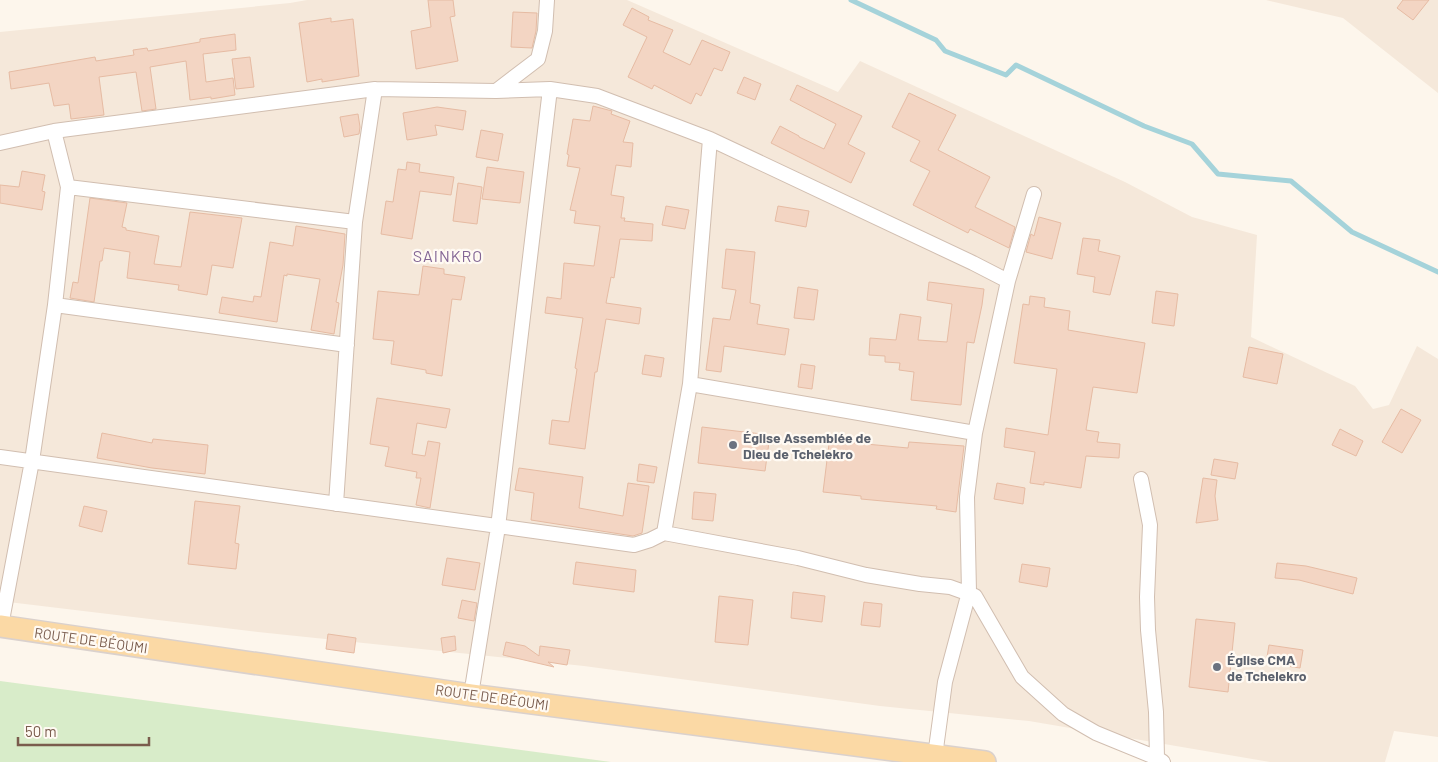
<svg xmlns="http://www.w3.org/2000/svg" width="1438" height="762" font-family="Barlow,sans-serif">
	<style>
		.residential { fill: #f5e8da }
		.green { fill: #d8ecc9 }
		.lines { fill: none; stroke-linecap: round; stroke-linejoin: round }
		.stream { stroke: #a5d3da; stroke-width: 5 }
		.building { fill: #f3d5c3; stroke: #e6bba3 }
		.minor-casing { stroke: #d1beb0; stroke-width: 16 }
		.primary-casing { stroke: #dad1cd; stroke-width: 24 }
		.minor { stroke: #fff; stroke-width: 14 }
		.primary { stroke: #fbd9a5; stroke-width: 21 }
		.worship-dot { fill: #6b7280; stroke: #fffaf3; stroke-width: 2 }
		.labels { text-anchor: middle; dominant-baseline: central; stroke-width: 4.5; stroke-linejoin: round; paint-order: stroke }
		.worship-label { font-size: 14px; font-weight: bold; fill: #5b616d; stroke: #fffaf3; text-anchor: start }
		.street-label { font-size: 14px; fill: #7a5c4d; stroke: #fffaf3 }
		.quarter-label { font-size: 16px; letter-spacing: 1px; fill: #846695; stroke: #fffaf3 }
	</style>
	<rect width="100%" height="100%" fill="#fdf6ec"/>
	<!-- residential -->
	<path class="residential" d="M307,0H627L838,92L860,61L1125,182L1192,217L1257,235L1251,337L1355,386L1373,409L1389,405L1417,346L1438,359V737L1394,731L1385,762H1270L1029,721L880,706L584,666L258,632L0,601V32L290,3Z
		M1266,0H1438V93L1343,18Z"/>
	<!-- green -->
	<path class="green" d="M0,681L611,762H0Z"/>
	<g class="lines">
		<!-- stream -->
		<path class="stream" d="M851,0L936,40L945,51L1006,75L1016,65L1144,126L1192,144L1218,174L1291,181L1352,232L1438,272"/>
	</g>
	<!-- building -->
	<path class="building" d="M428,0H453L455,16L450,17L458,61L416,69L411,31L431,27Z
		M1403,0H1429L1413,20L1397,8Z
		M632,8L649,17L648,20L673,30L663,52L690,65L702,40L730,52L722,71L714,68L701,96L696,93L691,104L654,85L652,89L628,77L647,37L623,25Z
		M513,12L537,13L536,31L532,48L511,47Z
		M331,18V22L353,19L359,76L322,82V79L307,82L299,23Z
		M235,34L236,50L203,54L206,82L233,78L235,95L211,99V97L190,100L186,61L150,67L156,109L142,111L136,72L99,77L104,115L71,119L69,104L54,106L49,83L11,89L9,72L95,57L96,61L134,55L133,50L147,48L148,51L200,42V39Z
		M250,57L254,87L236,89L232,59Z
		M744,77L761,84L755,100L737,93Z
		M797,85L862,116L848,144L865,153L851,183L771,143L780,126L799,136V137L824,149L836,124L790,100Z
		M909,93L956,115L938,150L990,177L975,207L1015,227L1009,248L970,229L968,233L913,205L930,171L910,161L920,141L892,127Z
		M593,106L612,111L611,114L630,121L623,142L633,143L631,167L616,165L611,195L624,197L621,218H625L624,221L653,224L652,241L620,239L614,278L611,277L606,303L641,308L639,324L606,319L597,372H595L585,449L549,444L552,420L569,422L577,369L575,368L583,318L545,313L547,297L561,299L564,263L594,266L600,226L574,223L576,211L570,210L580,168L567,166L569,155L567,154L573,119L590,121Z
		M437,107L466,111L463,130L435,125L437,135L407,140L403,113Z
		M358,114L360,127L359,134L344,137L340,117Z
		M481,130L503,134L498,161L476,157Z
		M407,162L420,164L419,172L454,177L451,195L420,191L412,239L381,234L386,201L393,202L398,169L406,170Z
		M487,167L524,172L520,203L482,199Z
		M22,171L45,175L42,191L45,192L42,210L0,203V185L19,187Z
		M458,183L482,187L477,224L453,221Z
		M90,198L127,203L122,227L126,228V230L159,236L154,264L181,267L190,212L242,218L233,268L212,265L207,295L178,290L179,285L127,278L130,252L104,248L102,261H100L94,302L70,298L73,282L78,283Z
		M666,206L689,210L685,229L662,225Z
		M778,206L809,211L806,227L775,221Z
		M1039,217L1061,223L1052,259L1026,252L1031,234L1034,236Z
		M296,226L345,234L343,265L336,302L339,303L334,334L311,330L320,279L287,274V276L284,275L277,322L219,313L222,297L253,302L254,296L261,297L270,242L293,246Z
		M1083,238L1100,240L1098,251L1120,256L1110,295L1093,292L1095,277L1077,274Z
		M726,249L755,252L750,303L760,305L757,324L789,329L785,355L724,346L721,372L706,370L713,318L730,320L736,290L722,288Z
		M423,266L444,269V274L465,277L461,300L452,299L442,376L426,373V370L391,364L394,341L373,339L378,291L419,295Z
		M929,282L984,289L982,305L974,343L967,342L961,405L911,400L914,372L899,370L900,363L885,362V356L869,355L870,338L896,340L900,314L921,317L918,340L947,342L952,304L927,300Z
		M798,287L818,290L814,320L794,318Z
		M1156,291L1178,294L1174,326L1152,323Z
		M1030,296L1045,298L1044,307L1070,311L1068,330L1145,343L1137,393L1093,387L1086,430L1099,432L1097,442L1120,444L1119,458L1086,456L1081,488L1044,482V485L1030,483L1035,452L1004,447L1006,428L1048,435L1057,369L1014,363L1023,304L1029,305Z
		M1249,347L1283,354L1277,384L1243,377Z
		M645,355L664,358L661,377L642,374Z
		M801,364L815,366L812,389L798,387Z
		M377,398L450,409L446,428L417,423L412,454L425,456L428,441L440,443L430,508L416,505L421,478H416L417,472L385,466L389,447L370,444Z
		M1401,409L1421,420L1402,453L1382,442Z
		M702,427L770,435L765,471L698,463Z
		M1340,429L1363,441L1356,456L1332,445Z
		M102,433L152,443L153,439L208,445L205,474L152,468L97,458Z
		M830,436L846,437L845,442L908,448L909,442L964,446L956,512L936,509L937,506L861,499V496L823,492Z
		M1214,459L1238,463L1235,479L1211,475Z
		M639,464L657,467L654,483L637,481Z
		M519,468L583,477L579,508L623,516L628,483L649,486L642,533L633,536L531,520L534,493L515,490Z
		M1203,478L1217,480L1215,496L1218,520L1196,523Z
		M997,483L1025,488L1023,504L994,499Z
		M694,492L716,494L713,521L692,519Z
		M195,501L240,506L235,543L239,544L236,569L188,564Z
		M84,506L107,511L102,532L79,526Z
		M447,558L480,563L475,590L442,585Z
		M576,562L636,570L634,592L573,584Z
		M1277,563L1306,566L1357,578L1353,594L1299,580L1275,578Z
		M1022,564L1050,568L1047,587L1019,582Z
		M793,592L825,596L822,622L791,618Z
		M719,596L753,600L748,645L715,642Z
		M462,600L477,603L474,621L458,618Z
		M864,602L882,604L880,627L861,625Z
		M1196,619L1235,623L1228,692L1189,687Z
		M328,634L356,638L354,653L326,649Z
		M455,636L456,650L443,653L441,638Z
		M506,642L525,646L539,656L540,646L570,650L567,665L548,662L554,667L503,655Z
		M1269,645L1303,650L1300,668L1266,663Z"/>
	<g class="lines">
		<!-- minor casing -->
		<g class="minor-casing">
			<path id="minor" d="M496,91L538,59L545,31L547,0
				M0,143L54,131L375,89L496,91L550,89L597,96L710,139L973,263L1008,281
				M68,187L355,222
				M55,305L347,345
				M690,384L975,433
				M0,457L634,545L650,540L664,533L798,558L866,575L920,584L950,587L975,596L1022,677L1063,714L1096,733L1157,758L1163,762
				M1141,479L1150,525L1147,597L1148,630L1156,712L1157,758
				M336,504L355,222L375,89
				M664,533L690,384L710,139
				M1,626L32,461L55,305L68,187L54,131
				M471,695L498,527L550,89
				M935,756L945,682L969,592L967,497L975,433L1008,281L1034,194"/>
		</g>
		<!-- primary casing -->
		<g class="primary-casing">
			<path id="primary" d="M0,626L471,695L985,762"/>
		</g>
		<!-- minor -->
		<use href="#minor" class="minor"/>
		<!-- primary -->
		<use href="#primary" class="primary"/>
	</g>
	<!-- markers -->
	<g class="worship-dot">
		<circle cx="733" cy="445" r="5"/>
		<circle cx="1217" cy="667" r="5"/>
	</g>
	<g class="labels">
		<!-- worship labels -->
		<g class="worship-label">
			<text x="743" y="437">Église Assemblée de<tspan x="743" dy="16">Dieu de Tchelekro</tspan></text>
			<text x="1227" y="659">Église CMA<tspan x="1227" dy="16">de Tchelekro</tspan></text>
		</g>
		<!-- street labels -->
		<g class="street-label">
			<text transform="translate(91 640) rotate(8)">ROUTE DE BÉOUMI</text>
			<text transform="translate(492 697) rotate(8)">ROUTE DE BÉOUMI</text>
		</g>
		<!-- quarter labels -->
		<g class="quarter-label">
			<text x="448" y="255">SAINKRO</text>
		</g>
	</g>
	<!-- scale -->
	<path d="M18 737v8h131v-8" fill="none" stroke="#7a5c4d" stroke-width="2.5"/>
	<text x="25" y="737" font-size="15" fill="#7a5c4d" stroke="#fffaf3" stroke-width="4" paint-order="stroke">50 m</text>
</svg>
